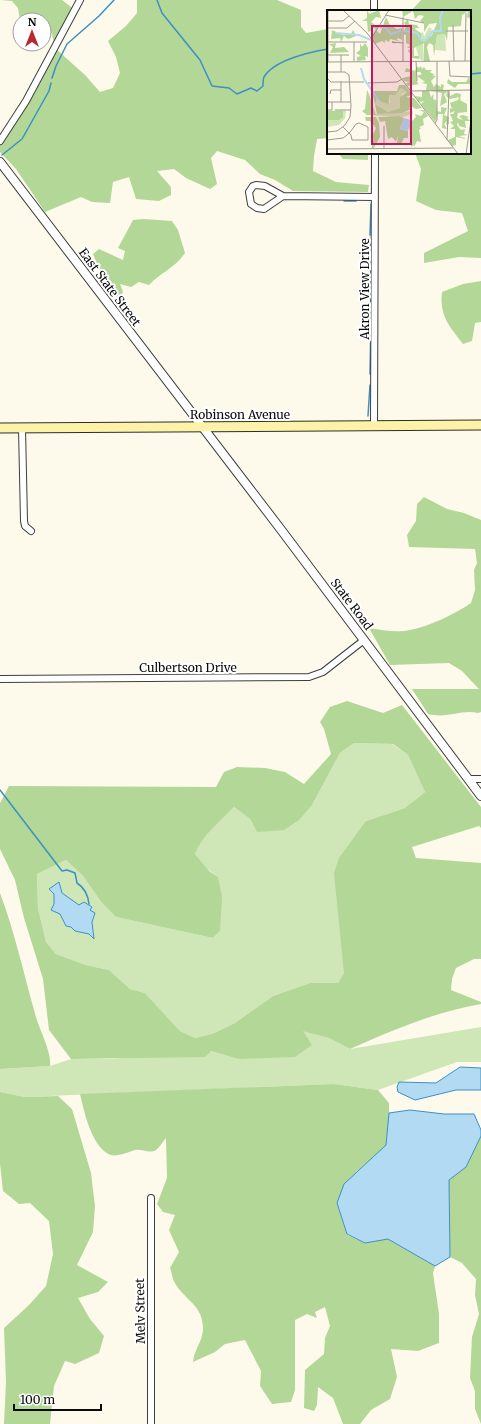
<svg xmlns="http://www.w3.org/2000/svg" width="481" height="1424" font-family="Merriweather,serif">
	<style>
		.green { fill: #cfe6b6 }
		.forest { fill: #b3d796; fill-rule: evenodd }
		.water { fill: #b2dbf3; stroke: #3c8fc7 }
		.lines { fill: none; stroke-linecap: round; stroke-linejoin: round }
		.stream { stroke: #3c8fc7; stroke-width: 1.5 }
		.minor-casing { stroke: #3e3e3e; stroke-width: 8 }
		.tertiary-casing { stroke: #3e3e3e; stroke-width: 10 }
		.secondary-casing { stroke: #2d2d2d; stroke-width: 11 }
		.minor { stroke: #fff; stroke-width: 6 }
		.tertiary { stroke: #fff; stroke-width: 8 }
		.secondary { stroke: #fcf3a8; stroke-width: 9 }
		.labels { text-anchor: middle; dominant-baseline: central; stroke-width: 4; stroke-linejoin: round; paint-order: stroke }
		.street-label { font-size: 12px; fill: #0b0b0b; stroke: #fff }
		.inset-river { fill: none; stroke: #b2dbf3; stroke-width: 2 }
		.inset-road { fill: none; stroke: #9d9a91; stroke-width: 1 }
		.view { fill: #c2185b; fill-opacity: 0.15; stroke: #c2185b; stroke-width: 2 }
		.inset-edge { fill: none; stroke: #0b0b0b; stroke-width: 2 }
	</style>
	<rect width="100%" height="100%" fill="#fefaeb"/>
	<!-- green -->
	<path class="green" d="M354,743L392,744L408,755L425,792L405,808L366,821L344,973L338,983H310L273,996L235,1023L212,1034L195,1038L180,1031L145,993L130,989L109,970L86,965L56,954L46,942L38,908L37,874L66,860L83,876L102,903L116,917L213,938L220,931L218,877L206,868L195,854C204,832 218,824 234,807L250,819L257,832L312,805L340,753Z
		M481,1027V1062H457L378,1090L334,1084L25,1097L0,1092V1069L50,1066L71,1059H112L211,1051L238,1059L303,1030L329,1038L350,1049Z"/>
	<!-- forest -->
	<path class="forest" d="M0,0H62L75,10L55,48L85,75L100,92L113,88L120,73L116,57L108,41L126,26L137,13V0H277L301,10V27L306,33L328,29V138L317,139L314,156L313,171L336,182L369,185L368,192L293,191L275,180L260,174L245,160L217,151L211,158L217,184L210,189L186,178L174,169L157,171L171,187V195L159,201L136,199L129,177L113,182L110,203L92,202L81,197L45,212L16,169L0,152V141L55,48L52,34L44,24V20H20L18,8L12,1Z
		M421,0H481V258L459,257L424,263V253L468,231L462,213L436,210L416,201L421,169L415,153H470V11H411Z
		M338,153H368V160L343,159Z
		M144,219L172,221L178,230L185,253C174,269 161,272 149,285L139,282L131,287L120,284L123,292L118,301L106,285L93,254L99,249L123,260L125,251L118,248L133,220Z
		M481,281V322L475,323L472,341L463,344C449,326 439,315 442,292L463,284Z
		M424,497L447,509L464,513L481,520V712L478,713C461,709 449,719 428,714L412,689H479L462,671L449,663L390,665L369,628C382,630 397,633 410,630C430,626 455,614 471,603L475,590L474,570L477,563L475,549L409,547L407,535L416,521L417,504Z
		M347,701L383,713L402,705L481,807V828L479,826L412,847L416,858L481,863V959H474L456,968L452,979L451,990L481,1002V1004C435,1012 393,1030 350,1049L329,1038L303,1031L312,1045L295,1057L238,1059L211,1051L205,1057L71,1059L49,1030L43,979L24,918L15,880L0,849V803L9,786L216,787L224,772L237,767L265,768L285,772L304,784L331,754L324,729L320,722L330,707ZM354,743L393,744L408,755L425,792L405,808L366,821L339,858L334,873L344,973L338,983H310L273,996L235,1023L212,1034L195,1038L180,1031L145,993L130,989L109,970L86,965L56,954L46,942L38,908L37,874L66,860L83,876L102,903L116,917L213,938L220,931L222,897L218,877L209,871L195,854C203,834 219,823 234,807L250,819L257,832L284,830L299,820L312,805L340,753Z
		M0,893C15,933 24,975 36,1017C40,1031 52,1053 50,1066L0,1069Z
		M334,1084L378,1090L389,1103V1119L386,1145L374,1158L357,1171L337,1203L347,1235L365,1243L388,1239L435,1266L433,1273L439,1314V1343L418,1351L391,1349L397,1377L390,1399L371,1410L360,1424H343L333,1398L318,1387L317,1405L314,1411L304,1408L305,1370L324,1354L325,1338L330,1326L325,1307L315,1312L317,1318L307,1314L295,1320V1390L291,1402L272,1404L260,1386L261,1371L245,1340L225,1344L215,1352L193,1362C194,1350 202,1342 203,1330C204,1305 184,1300 175,1283C172,1279 172,1272 170,1268L179,1252L169,1230L175,1215L163,1212L157,1204L167,1178L166,1138C163,1141 160,1147 156,1150C150,1154 142,1149 135,1150C129,1152 117,1157 111,1155C92,1149 84,1111 80,1094Z
		M0,1092L25,1097L58,1096L72,1109L91,1173L95,1206L93,1232L77,1265L108,1282L98,1292L78,1298L90,1319L104,1336L99,1353L75,1364L65,1361L54,1386L50,1424H4L6,1382L4,1328L29,1305L46,1286L53,1254L49,1221L30,1203L19,1204L3,1191L0,1164Z
		M481,1135V1424L475,1409V1391L470,1378L472,1337L479,1314L475,1295L476,1279L462,1263L450,1257L449,1179L466,1167Z"/>
	<!-- water -->
	<path class="water" d="M59,882L62,893L79,905L84,902L92,907L90,910L95,913L92,922L94,939L89,934L75,931L71,927L66,926L60,914L51,910L54,904V894L49,889Z
		M460,1067L481,1068V1090H456L415,1100L398,1092L397,1087L399,1082L436,1083Z
		M410,1110L444,1114H474L481,1130V1136L466,1167L449,1180L450,1257L435,1266L388,1239L365,1243L347,1234L337,1203L344,1184L386,1145L389,1113Z"/>
	<g class="lines">
		<!-- stream -->
		<path class="stream" d="M157,0L162,13L200,60L212,86L229,88L237,94L251,88L257,91L263,86C263,83 263,79 264,77C274,60 310,52 328,49
			M470,74L481,73
			M52,78L56,66L67,44L99,16L114,0
			M2,155L22,139L49,91L51,83
			M344,201H356
			M370,235L371,204
			M371,242V255
			M371,314V262
			M370,374L371,320
			M368,416L370,385
			M0,790L62,871L67,870L75,873L77,883C85,888 88,895 89,904"/>
		<!-- minor casing -->
		<g class="minor-casing">
			<path id="minor" d="M374,0V11
				M0,141L26,101L80,0
				M283,196L265,186L256,185L253,186L249,192L251,204L257,208L264,209L283,196L375,197
				M374,426L375,153
				M22,428L24,521L25,526L31,531
				M0,679L309,677L323,672L364,640
				M469,779H481
				M151,1198V1424"/>
		</g>
		<!-- tertiary casing -->
		<g class="tertiary-casing">
			<path id="tertiary" d="M0,162L282,531L481,796"/>
		</g>
		<!-- secondary casing -->
		<g class="secondary-casing">
			<path id="secondary" d="M0,428L481,425"/>
		</g>
		<!-- minor -->
		<use href="#minor" class="minor"/>
		<!-- tertiary -->
		<use href="#tertiary" class="tertiary"/>
		<!-- secondary -->
		<use href="#secondary" class="secondary"/>
	</g>
	<g class="labels">
		<!-- street labels -->
		<g class="street-label">
			<text transform="translate(110 287) rotate(53)">East State Street</text>
			<text transform="translate(364 289) rotate(-90)">Akron View Drive</text>
			<text x="240" y="414">Robinson Avenue</text>
			<text transform="translate(352 604) rotate(53)">State Road</text>
			<text x="188" y="667">Culbertson Drive</text>
			<text transform="translate(140 1311) rotate(-91)">Melv Street</text>
		</g>
	</g>
	<!-- overview -->
	<g transform="translate(327 10)">
		<rect width="144" height="144" fill="#fefaeb"/>
		<path d="M102,17L105,19L104,21L108,20L96,34L97,51L92,49L89,37L97,32L94,29V23L96,22L97,27ZM118,24L119,41L108,40L110,25ZM74,78L80,82L75,84L73,98L61,102L48,94V89L50,88L54,92L63,93L62,85H66ZM19,100L18,108L12,115L0,117V101ZM86,101V104L76,107L38,105Z" fill="#cfe6b6"/>
		<path d="M40,0L42,4L52,0L54,8L49,7L44,12L51,17L49,20L53,24L59,7L63,15L70,19L75,18V30L71,28L70,30L75,32L63,29L62,32L58,30V33L55,31L48,34L44,28L49,19L44,16V21L41,22L40,11H35L40,8ZM75,0H144V9L140,7L141,1L135,5L134,16L121,17L120,31L118,24L110,25L107,46L106,35L102,33L100,37L103,51L97,52V33L87,38V46H92V49L85,48V43H82L81,40L86,38H80L83,35L79,33V25L76,24L79,16L77,13L81,9L82,14L90,15L92,18H88L89,20L94,23V29L97,32L105,25L110,13L102,14L97,22V13L93,11L97,6L92,5L88,9L86,1L76,7ZM26,20L29,26L21,29L17,26L14,32L13,28L4,29L5,20L16,25L24,24ZM9,33L8,38L17,37L22,42L3,43L6,37L2,34ZM33,33L35,37L38,33L41,38V47L38,46L39,50L30,51V47L34,46L29,43L33,40ZM90,56L92,58L94,56L95,59L97,57L99,60H105L103,62L108,65L105,66H109L104,71L107,77L109,74L114,77V74L117,75L116,80L122,81L123,86L129,83L134,84L133,90L140,94V102L131,103L130,108L136,110L132,106L136,105L142,107L140,108L143,111H138L139,118L132,116L131,112L130,115L134,120L138,119L137,124L141,125L132,126L140,129L129,127V135L125,136L121,130L128,127V119H123L127,116L123,112L126,111L123,104H126L128,101L123,103V98L125,99L123,93L131,90L132,87L123,89L119,86L120,82L117,84L120,92L113,96L115,83L99,80L100,74L94,73L98,72L90,66L95,64L93,62H89L90,72L92,74L81,76L79,73L83,72L77,71L75,68L84,66V62H78L79,58L88,61ZM142,67L144,74H131L128,78L120,73L121,69L125,72H139ZM72,75H78L87,87L84,85L79,87L87,88L95,98L89,99L84,96L82,98L85,99L74,103L50,104L45,81H70ZM74,78L80,82L73,87V98L61,102L48,94L50,88L54,92L62,94V85H68ZM40,80L42,84L49,105H40L35,101L38,99ZM95,81H102L104,87L107,84L106,89L109,90L110,101L114,102V97L120,98L117,105L122,107V114L119,115L120,111L117,114L120,119L115,118L116,104H111L108,112L94,94L97,91L92,92L88,86L95,87ZM92,100H97L101,106L96,109L97,115L92,117L94,118L92,120L94,132L90,131L87,137V135L84,137L82,114L89,107L88,104L94,106L97,102ZM0,101H16V107L12,110H0ZM72,106L77,108L73,119L81,121V128H77L74,135L70,133L71,125L69,132L65,127L61,129L58,111L53,112L51,107ZM38,107H49L52,113L53,127L47,138H45V126L49,118L43,111H39Z" fill="#b3d796" fill-rule="evenodd"/>
		<path d="M77,108L84,110L81,121L73,119Z" fill="#b2dbf3"/>
		<path class="inset-river" d="M53,18L57,16L64,24L74,21M77,21L90,23L94,30H99L106,21H114L113,7L116,0M8,23L32,25L44,30M34,58L37,69L52,91"/>
		<path class="inset-road" d="M16,0L40,23L131,144M58,5L97,13M76,7V52M1,11H16L22,6M126,15L127,51M1,18H20L28,11M119,21H141M44,29L62,0M0,32H40M68,33L65,32L76,33M0,45H22M27,51V32M89,51L90,71M122,51L123,66L144,67M138,51L139,3M0,52L144,51M1,52V0M0,62H18L22,65L24,96L23,107L18,115L10,121L0,122M14,62V45M0,68L4,72H37M14,71V92M41,73L70,72L75,69M83,81L144,80M3,84L4,80H14M0,92H23M0,100H5V92M8,100H24M108,113L110,110V51M57,116V138M0,130L16,128L20,125L24,121L29,114L32,113L41,117V130H25L24,125L16,117M120,130L122,80M0,139L126,138M139,144L144,110"/>
		<path class="view" d="M45,16H84V134H45Z"/>
		<rect width="144" height="144" class="inset-edge"/>
	</g>
	<!-- north arrow -->
	<g transform="translate(32 32)"><circle r="19" fill="#ffffff" stroke="#9d9d9d"/>
	<path d="M0-3L7 15L0 10L-7 15Z" fill="#b52a30"/>
	<text y="-6" font-size="11" font-weight="bold" text-anchor="middle" fill="#0b0b0b">N</text>
	</g>
	<!-- scale -->
	<path d="M14 1404v6h87v-6" fill="none" stroke="#0b0b0b" stroke-width="2"/>
	<text x="20" y="1404" font-size="12" fill="#0b0b0b" stroke="#ffffff" stroke-width="3" paint-order="stroke">100 m</text>
</svg>
